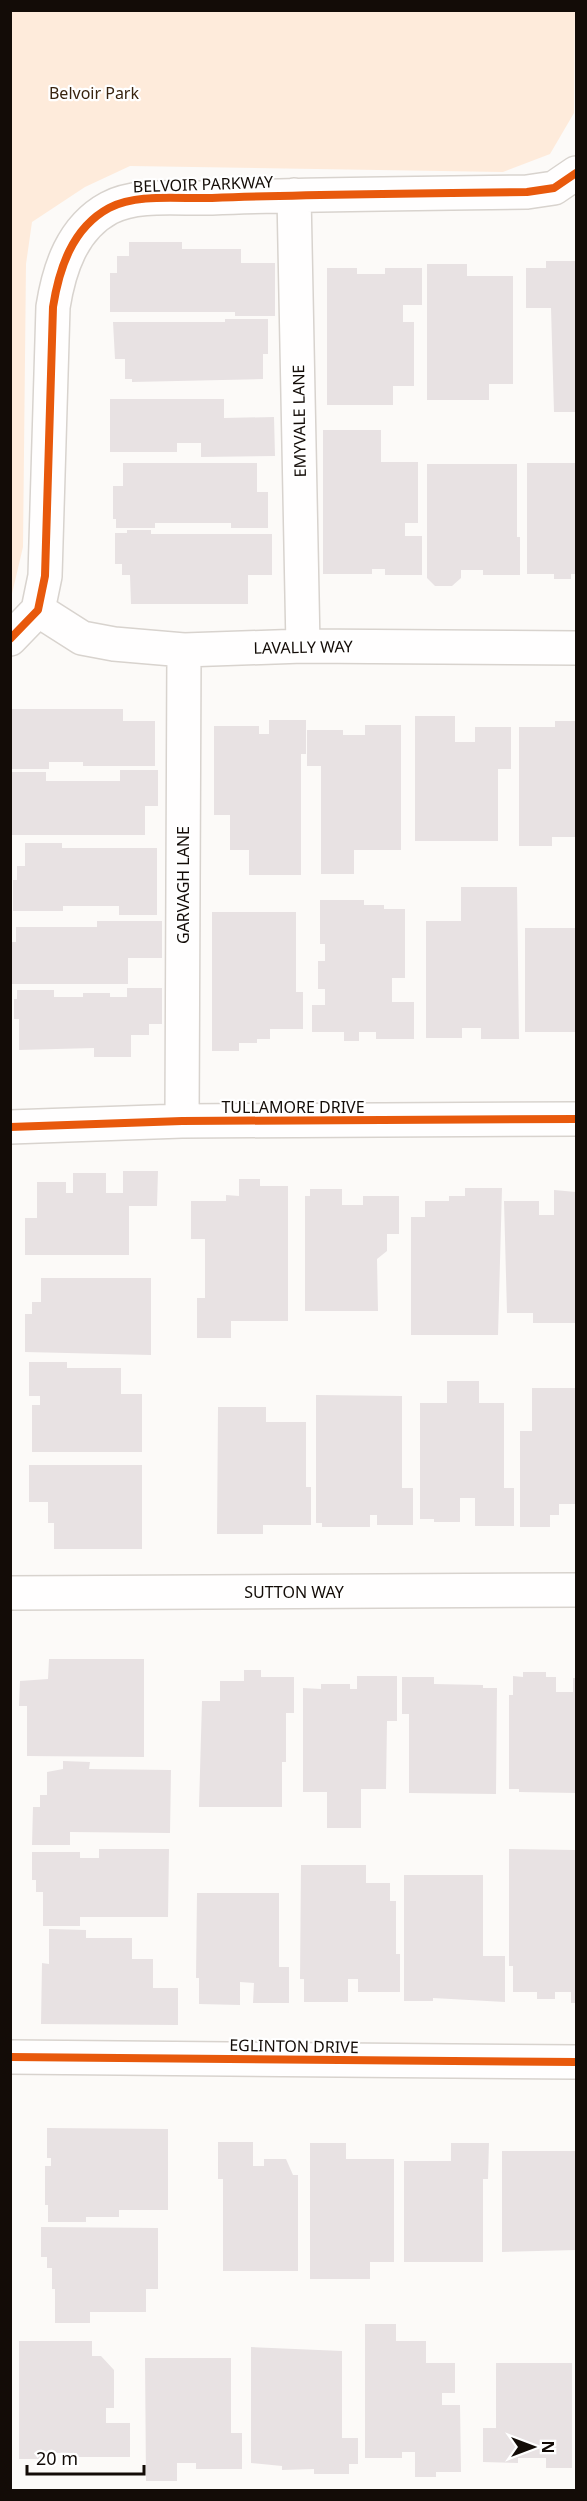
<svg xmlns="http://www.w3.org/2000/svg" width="587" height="2501" font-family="'Noto Sans',sans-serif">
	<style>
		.green { fill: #feebdb }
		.building { fill: #e8e2e3 }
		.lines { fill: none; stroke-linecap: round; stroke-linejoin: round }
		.minor-casing { stroke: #d8d3ce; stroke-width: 36 }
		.minor { stroke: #fffefe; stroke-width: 33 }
		.cycleway-casing { stroke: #fff; stroke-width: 11 }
		.cycleway { stroke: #e8590c; stroke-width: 8 }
		.labels { text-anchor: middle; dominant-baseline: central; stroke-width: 4.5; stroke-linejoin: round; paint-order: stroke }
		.park-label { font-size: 16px; fill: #39240f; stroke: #fff }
		.street-label { font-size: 16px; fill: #130c07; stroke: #fff }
	</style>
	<rect width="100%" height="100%" fill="#fcfaf8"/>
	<!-- green -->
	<path class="green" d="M11,10L575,11L574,113L550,154L503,172L130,166L85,187L32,222L26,264L23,547L11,598Z"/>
	<!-- building -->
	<path class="building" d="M129,242H182V249H241V263H275V316H235V312H110V273H117V256H129Z
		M546,261H576V412H554L551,308H526V268H546Z
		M427,264H467V276H513V384H489V400H427Z
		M327,268H357V274H385V268H422V305H403V322H414V386H393V405H327Z
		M225,319H268V354H263V379L132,382V379H125V359H115L113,322H225Z
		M110,399H224V418L274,417L275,456L201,457V443H177V452H110Z
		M323,430H381V462H418V523H405V536H422V575H385V569H372V574H323Z
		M123,463H257V492H268V528H231V523H155V528H116V519H113V486H123Z
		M527,463H576V574H571V579H554V574H527Z
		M427,464H517V537H520V575H483V570H461V578L452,586H435L427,578Z
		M127,530H151V534H272V575H248V604H131L130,575H122V564H115V533H127Z
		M12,709H123V721H155V766H83V762H49V769H10Z
		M415,716H455V742H475V727H511V769H498V841H415Z
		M269,720H306V754H301V875H249V850H230V815H214V726H259V734H269Z
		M555,721H576V837H552V846H519V727H555Z
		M365,725H401V850H354V874H321V766H307V730H343V735H365Z
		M120,770H158V806H145V835H10V772H46V781H120Z
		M25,843H62V848H157V915H119V906H63V911H13V880H17V866H25Z
		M461,887H517L519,1039H481V1028H462V1038H426V921H461Z
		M320,900H364V905H384V909H405V978H392V1002H414V1039H376V1032H359V1041H344V1032H312V1005H325V989H318V961H325V944H320Z
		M212,912H296V992H303V1029H270V1039H257V1043H239V1051H212Z
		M97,921H162V958H128V984H10V942H16V927H97Z
		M525,928H576V1032H525Z
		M127,988H162V1024H149V1035H131V1057H94V1048L19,1050V1019H14V999H17V990H54V997H83V993H110V997H127Z
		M123,1171H158L157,1206H129V1255H25V1218H37V1182H66V1193H73V1173H106V1193H123Z
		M239,1179H260V1186H288V1321H231V1338H197V1298H205V1239H191V1201H226V1195L239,1196Z
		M465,1188H502L498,1335H411V1217H425V1201H449V1196H465Z
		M310,1189H342V1205H363V1196H399V1234H387V1251L377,1259L378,1311H305V1196H310Z
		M554,1190L576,1192V1323H533V1313H507L504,1201H539V1215H554Z
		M41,1278H151V1355L25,1352V1314H32V1302H41Z
		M29,1362H67V1368H121V1394H142V1452H32V1405H40V1396H29Z
		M447,1381H479V1403H504V1488H514V1526H475V1498H460V1522H434V1519H420V1403H447Z
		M532,1388H576V1504H559V1515H550V1527H520V1431H532Z
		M316,1395L402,1396V1488H413V1525H377V1515H370V1527H322V1523H316Z
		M218,1407H266V1422H306V1487H311V1525H263V1534H217Z
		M29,1465H142V1549H54V1523H48V1502H29Z
		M49,1659H144V1757L27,1756V1706H19L20,1681L48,1679Z
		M244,1670H261V1677H294V1713H286V1762H282V1807H199L202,1701H220V1681H244Z
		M523,1672H546V1677H556V1692H573V1678H576V1793L519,1792V1789H509V1695H513V1676L523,1677Z
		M357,1676H397V1721H387L386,1789H361V1828H327V1792H303V1688L321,1689V1684H350V1689H357Z
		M402,1677H434V1684L483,1685V1688H497L496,1794L409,1793V1714H402Z
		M63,1761L90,1762L89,1769L171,1770L170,1833L70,1832V1845H32L33,1807H40V1795H47V1772L63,1769Z
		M99,1849H169L168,1917H80V1926H43V1892H36V1880H32V1852H80V1858H99Z
		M509,1849L576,1850V2003H571V1992H555V1999H537V1992H513V1966H509Z
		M301,1865H366V1883H390V1901H396V1954H400V1992H358V1979H348V2002H304V1979H300Z
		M404,1875H483V1956H505V2002L433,1998V2001H404Z
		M197,1893H279V1967H289V2003H253L254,1983L240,1982V2005L199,2004V1978H196Z
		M49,1929L86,1930V1938H132V1959H153V1988H178V2025L41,2024L42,1963L49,1964Z
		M47,2128L168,2129V2210H119V2217H86V2222H48V2205H45V2166H51V2158H47Z
		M218,2142H253V2166H264V2159H286L293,2175H298V2271H223V2179H218Z
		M310,2143H346V2159H394V2262H370V2279H310Z
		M451,2143H489L488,2179H483V2262H404V2161H451Z
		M502,2151H576V2250L502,2252Z
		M41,2227L158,2228V2289H146V2312H90V2323H55V2289H52V2268H47V2257H41Z
		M365,2324H396V2341H426V2363H455V2393H442V2405H460L461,2472H436V2477H415V2452H402V2458H365Z
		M19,2341H92V2356H101L114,2370V2408H106V2423H130V2457H77V2453H45V2459H19Z
		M251,2347L342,2351V2438H358V2464H349V2474H314V2469L282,2470V2466L251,2463Z
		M145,2358H231V2433H242V2469H196V2463H177V2481H146Z
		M496,2363H572V2468H546V2458H518V2463L483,2462V2428H496Z"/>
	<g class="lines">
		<!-- minor casing -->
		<g class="minor-casing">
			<path id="minor" d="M294,195L303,646
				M38,610L82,638L114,644L184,650L303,646L576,648
				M10,639L38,610L45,576L53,307C59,269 72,228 109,208C137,193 180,199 212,198C317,194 422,193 527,192L554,188L576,173
				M182,1121L184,650
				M10,1127L182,1121L576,1119
				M10,1593L576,1590
				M10,2057L576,2062"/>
		</g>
		<!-- minor -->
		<use href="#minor" class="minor"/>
		<!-- cycleway casing -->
		<g class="cycleway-casing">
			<path id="cycleway" d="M10,639L38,610L45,576L53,307C59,269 72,228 109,208C137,193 180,199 212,198C317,194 422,193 527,192L554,188L576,173
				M10,1127L182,1121L576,1119
				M10,2057L576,2062"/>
		</g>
		<!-- cycleway -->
		<use href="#cycleway" class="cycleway"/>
	</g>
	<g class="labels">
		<!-- park labels -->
		<g class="park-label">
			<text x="94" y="93">Belvoir Park</text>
		</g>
		<!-- street labels -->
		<g class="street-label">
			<text transform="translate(203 184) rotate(-2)">BELVOIR PARKWAY</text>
			<text transform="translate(299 421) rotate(-91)">EMYVALE LANE</text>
			<text transform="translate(303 647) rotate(-1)">LAVALLY WAY</text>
			<text transform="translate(183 885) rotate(-90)">GARVAGH LANE</text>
			<text x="293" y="1107">TULLAMORE DRIVE</text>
			<text x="294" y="1592">SUTTON WAY</text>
			<text transform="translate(294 2046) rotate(1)">EGLINTON DRIVE</text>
		</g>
	</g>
	<!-- border -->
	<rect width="587" height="2501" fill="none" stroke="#130c07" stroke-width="24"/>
	<!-- north arrow -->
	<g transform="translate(533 2447) rotate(90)" stroke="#ffffff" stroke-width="4.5" paint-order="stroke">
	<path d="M0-4.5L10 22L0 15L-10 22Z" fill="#130c07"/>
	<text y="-9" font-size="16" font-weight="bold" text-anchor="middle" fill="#130c07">N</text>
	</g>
	<!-- scale -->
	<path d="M27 2465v9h117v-9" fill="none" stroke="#130c07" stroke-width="3"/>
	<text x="36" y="2465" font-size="18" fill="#130c07" stroke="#ffffff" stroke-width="4.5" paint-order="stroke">20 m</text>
</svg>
